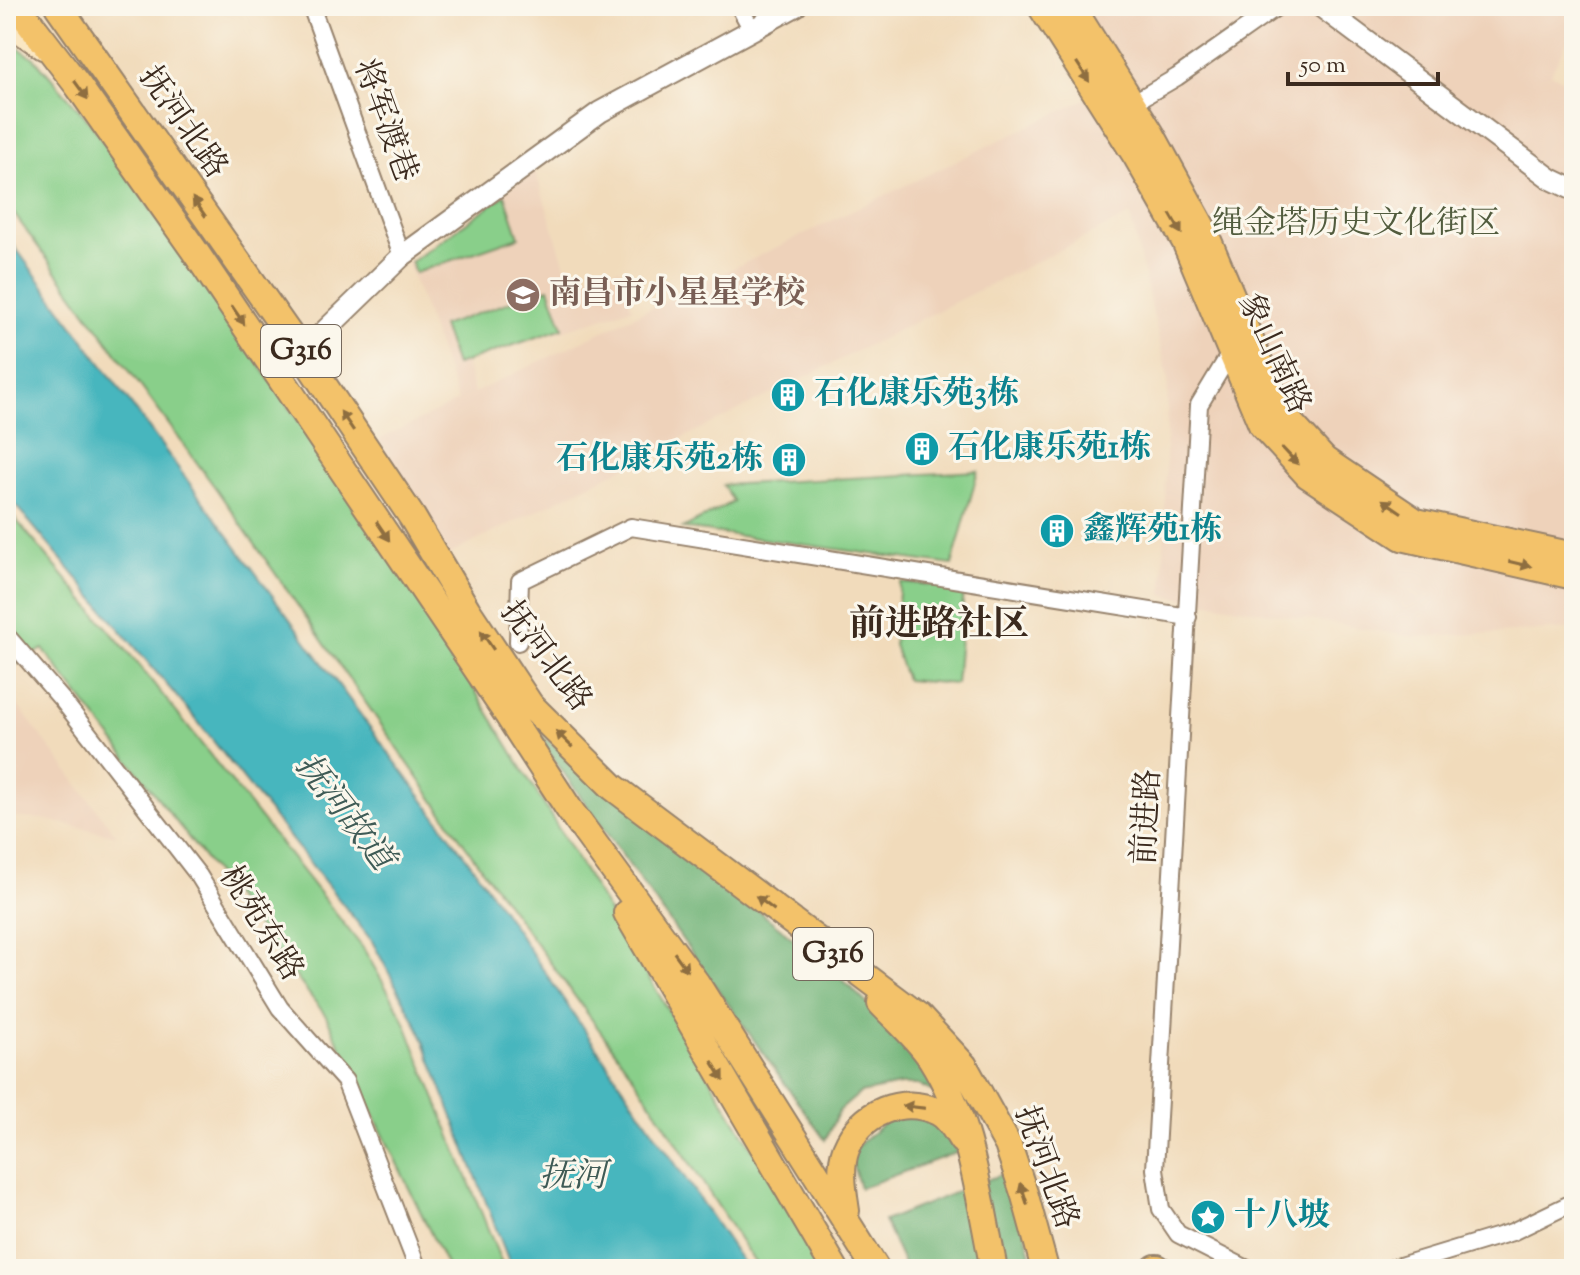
<svg xmlns="http://www.w3.org/2000/svg" width="1580" height="1275" font-family="'Sorts Mill Goudy','Noto Serif SC',serif">
	<style>
		.built { fill: #eed2ba }
		.green { fill: #89cf8a; stroke: #627c54; stroke-width: 2 }
		.forest { fill: #6eb276; stroke: #546e4a; stroke-width: 2 }
		.water { fill: #46b6be; stroke: #40706e; stroke-width: 2 }
		.lines { fill: none; stroke-linecap: round; stroke-linejoin: round }
		.minor-casing { stroke: #96826c; stroke-width: 20 }
		.tertiary-casing { stroke: #96826c; stroke-width: 24 }
		.secondary-casing { stroke: #96826c; stroke-width: 28 }
		.primary-casing { stroke: #96826c; stroke-width: 30 }
		.trunk-casing { stroke: #96826c; stroke-width: 32 }
		.minor { stroke: #fff; stroke-width: 16 }
		.tertiary { stroke: #fff; stroke-width: 20 }
		.secondary { stroke: #fae7c3; stroke-width: 24 }
		.primary { stroke: #f3c26a; stroke-width: 26 }
		.trunk { stroke: #f3c26a; stroke-width: 28 }
		.oneway { fill: #8e6e40 }
		.labels { text-anchor: middle; dominant-baseline: central; stroke-width: 6; stroke-linejoin: round; paint-order: stroke }
		.shield { fill: #fbf7ec; stroke: #75685c; stroke-width: 2 }
		.shield-label { font-size: 30px; font-weight: bold; fill: #3b2a1e }
		.street-label { font-size: 32px; fill: #3b2a1e; stroke: #fbf7ec }
		.park-label { font-size: 32px; fill: #525c3e; stroke: #fbf7ec }
		.education-label { font-size: 32px; font-weight: bold; fill: #785e54; stroke: #fbf7ec; text-anchor: start }
		.culture-label { font-size: 32px; font-weight: bold; fill: #0d838f; stroke: #fbf7ec; text-anchor: start }
		.water-label { font-size: 34px; font-style: italic; fill: #3f5b56; stroke: #fbf7ec }
		.quarter-label { font-size: 36px; font-weight: bold; fill: #3b2a1e; stroke: #fbf7ec }
	</style>
	<rect width="100%" height="100%" fill="#fbf7ec"/>
	<filter id="ink" filterUnits="userSpaceOnUse"><feTurbulence type="fractalNoise" baseFrequency=".0125" numOctaves="2"/><feDisplacementMap in="SourceGraphic" scale="16" xChannelSelector="R" yChannelSelector="G"/><feConvolveMatrix kernelMatrix="1 2 1 2 8 2 1 2 1" color-interpolation-filters="sRGB"/></filter>
	<filter id="wash" filterUnits="userSpaceOnUse"><feTurbulence type="fractalNoise" baseFrequency=".006" numOctaves="4" result="noise"/><feDisplacementMap in="SourceGraphic" scale="32" xChannelSelector="R" yChannelSelector="G"/><feGaussianBlur stdDeviation="1.8" result="paint"/><feColorMatrix in="noise" values="0 0 0 0 0 0 0 0 0 0 0 0 0 0 0 0 0 1.4 0 .05"/><feComposite in="paint" operator="in"/></filter>
	<g filter="url(#wash)">
		<rect width="100%" height="100%" fill="#f1dbbb"/>
		<!-- built -->
		<path class="built" d="M1050,6H1574V28L1551,73L1574,86V629L1413,637L1163,595L1168,378L1130,215L448,555L379,440L458,401L407,262L535,170L570,282L620,268L632,308L466,363L474,393L1104,90Z
			M6,690L117,836L43,819L6,817Z"/>
		<!-- green -->
		<path class="green" d="M6,40L34,58L89,121L396,560L825,1269H759L636,1080L484,872L217,490L6,203Z
			M505,195L519,237L415,273L411,262Z
			M549,288L563,328L456,365L442,326Z
			M978,471L952,565L683,528L733,502L723,485Z
			M6,508L138,664L363,948L402,1015L504,1269H448L326,1016L43,649L6,670Z
			M900,582L964,588L956,684L906,680L894,645Z"/>
		<!-- forest -->
		<path class="forest" d="M531,727L837,974L915,1051L943,1096L918,1085H900L860,1093L839,1111L825,1140Z
			M893,1115C930,1115 940,1120 958,1152L860,1188L852,1162L854,1149Z
			M1009,1171L1035,1269H906L884,1221Z"/>
		<!-- water -->
		<path class="water" d="M6,235L476,871L747,1269H512L418,1027L372,941L194,717L6,494Z"/>
	</g>
	<g filter="url(#ink)">
		<g class="lines">
			<!-- minor casing -->
			<g class="minor-casing">
				<path id="minor" d="M311,6L402,256
					M739,6L752,30
					M1126,107L1177,77L1278,6
					M1237,348L1231,352L1199,405L1155,1169L1161,1209L1178,1234L1247,1269
					M6,635L64,702L199,876L280,1008L345,1081L418,1269
					M518,642L520,581L631,527L1188,617
					M1390,1269L1512,1232L1574,1202"/>
			</g>
			<!-- tertiary casing -->
			<g class="tertiary-casing">
				<path id="tertiary" d="M1320,6L1551,179L1574,190
					M302,353L402,256L600,112L796,6"/>
			</g>
			<!-- secondary casing -->
			<g class="secondary-casing">
				<path id="secondary" d="M6,21L43,47"/>
			</g>
			<!-- primary casing -->
			<g class="primary-casing">
				<path id="primary" d="M17,6L79,87L194,250L508,715L569,809L696,983L876,1269
					M58,6L302,353L412,517L467,610L530,705L613,787L918,1016L964,1066L1008,1145L1025,1196L1045,1269
					M1041,6L1137,157L1185,241L1262,425L1308,475L1402,537L1574,576
					M1071,6L1151,134L1204,231L1281,413L1324,460L1416,522L1574,556
					M627,913L835,1269
					M881,1003C897,1020 918,1038 931,1058C971,1121 979,1197 994,1269
					M846,1211C843,1191 839,1168 846,1149C861,1112 902,1095 938,1112C949,1117 956,1131 962,1140"/>
			</g>
			<!-- trunk casing -->
			<g class="trunk-casing">
				<path id="trunk" d="M1156,1269H1157"/>
			</g>
			<!-- minor -->
			<use href="#minor" class="minor"/>
			<!-- tertiary -->
			<use href="#tertiary" class="tertiary"/>
			<!-- secondary -->
			<use href="#secondary" class="secondary"/>
			<!-- primary -->
			<use href="#primary" class="primary"/>
			<!-- trunk -->
			<use href="#trunk" class="trunk"/>
		</g>
		<!-- one-way arrows -->
		<defs><path id="oneway-solid" d="M-6-.8H1V-3.2L6.5 0L1 3.2V.8H-6Z" transform="scale(2)"/></defs>
		<g class="oneway">
			<use href="#oneway-solid" transform="translate(1083 72) rotate(57)"/>
			<use href="#oneway-solid" transform="translate(81 90) rotate(54)"/>
			<use href="#oneway-solid" transform="translate(199 207) rotate(-125)"/>
			<use href="#oneway-solid" transform="translate(1176 224) rotate(60)"/>
			<use href="#oneway-solid" transform="translate(238 315) rotate(56)"/>
			<use href="#oneway-solid" transform="translate(347 421) rotate(-124)"/>
			<use href="#oneway-solid" transform="translate(1290 456) rotate(47)"/>
			<use href="#oneway-solid" transform="translate(1392 506) rotate(-146)"/>
			<use href="#oneway-solid" transform="translate(383 531) rotate(56)"/>
			<use href="#oneway-solid" transform="translate(1520 564) rotate(13)"/>
			<use href="#oneway-solid" transform="translate(487 640) rotate(-124)"/>
			<use href="#oneway-solid" transform="translate(564 739) rotate(-135)"/>
			<use href="#oneway-solid" transform="translate(765 903) rotate(-143)"/>
			<use href="#oneway-solid" transform="translate(681 962) rotate(54)"/>
			<use href="#oneway-solid" transform="translate(718 1071) rotate(59)"/>
			<use href="#oneway-solid" transform="translate(914 1107) rotate(-173)"/>
			<use href="#oneway-solid" transform="translate(1024 1194) rotate(-108)"/>
		</g>
	</g>
	<!-- icons -->
	<defs>
		<g id="school-disc" transform="scale(1.8)"><circle r="9.5" fill="#8d6e63" stroke="#fbf7ec"/><path d="M0-5L7-2L0 1L-7-2ZM-4 1L0 2.5L4 1V4Q0 6-4 4Z" fill="#fff"/></g>
		<g id="building-disc" transform="scale(1.8)"><circle r="9.5" fill="#0f9aa8" stroke="#fbf7ec"/><path d="M-4-6H4V6H1V3H-1V6H-4ZM-2.5-4.3h1.7v1.8h-1.7ZM.8-4.3h1.7v1.8H.8ZM-2.5-1h1.7V.8h-1.7ZM.8-1h1.7V.8H.8Z" fill="#fff"/></g>
		<g id="sight-disc" transform="scale(1.8)"><circle r="9.5" fill="#0f9aa8" stroke="#fbf7ec"/><path d="M0-6L1.8-2.2L6-1.7L2.9 1.2L3.7 5.4L0 3.3L-3.7 5.4L-2.9 1.2L-6-1.7L-1.8-2.2Z" fill="#fff"/></g>
	</defs>
	<g fill-rule="evenodd">
		<use href="#school-disc" x="523" y="295"/>
		<use href="#building-disc" x="788" y="395"/>
		<use href="#building-disc" x="922" y="449"/>
		<use href="#building-disc" x="789" y="460"/>
		<use href="#building-disc" x="1057" y="531"/>
		<use href="#sight-disc" x="1208" y="1217"/>
	</g>
	<g class="labels">
		<!-- shield labels -->
		<g class="shield">
			<rect x="261" y="325" width="80" height="52" rx="6"/>
			<rect x="793" y="928" width="80" height="52" rx="6"/>
		</g>
		<g class="shield-label">
			<text x="301" y="351">G316</text>
			<text x="833" y="954">G316</text>
		</g>
		<!-- street labels -->
		<g class="street-label">
			<text transform="translate(384 121) rotate(70)">将军渡巷</text>
			<text transform="translate(182 123) rotate(55)">抚河北路</text>
			<text transform="translate(1273 354) rotate(65)">象山南路</text>
			<text transform="translate(545 657) rotate(53)">抚河北路</text>
			<text transform="translate(1148 817) rotate(-87)">前进路</text>
			<text transform="translate(260 924) rotate(58)">桃苑东路</text>
			<text transform="translate(1045 1168) rotate(70)">抚河北路</text>
		</g>
		<!-- park labels -->
		<g class="park-label">
			<text x="1356" y="225">绳金塔历史文化街区</text>
		</g>
		<!-- education labels -->
		<g class="education-label">
			<text x="549" y="295">南昌市小星星学校</text>
		</g>
		<!-- culture labels -->
		<g class="culture-label">
			<text x="814" y="395">石化康乐苑3栋</text>
			<text x="948" y="449">石化康乐苑1栋</text>
			<text x="763" y="460" text-anchor="end">石化康乐苑2栋</text>
			<text x="1083" y="531">鑫辉苑1栋</text>
			<text x="1234" y="1217">十八坡</text>
		</g>
		<!-- water labels -->
		<g class="water-label">
			<text transform="translate(343 813) rotate(52)">抚河故道</text>
			<text x="573" y="1177">抚河</text>
		</g>
		<!-- quarter labels -->
		<g class="quarter-label">
			<text x="939" y="626">前进路社区</text>
		</g>
	</g>
	<!-- margin -->
	<rect width="1580" height="1275" fill="none" stroke="#fbf7ec" stroke-width="32"/>
	<!-- scale -->
	<path d="M1288 72v12h150v-12" fill="none" stroke="#3b2a1e" stroke-width="4"/>
	<text x="1300" y="72" font-size="24" fill="#3b2a1e" stroke="#fbf7ec" stroke-width="6" paint-order="stroke">50 m</text>
</svg>
